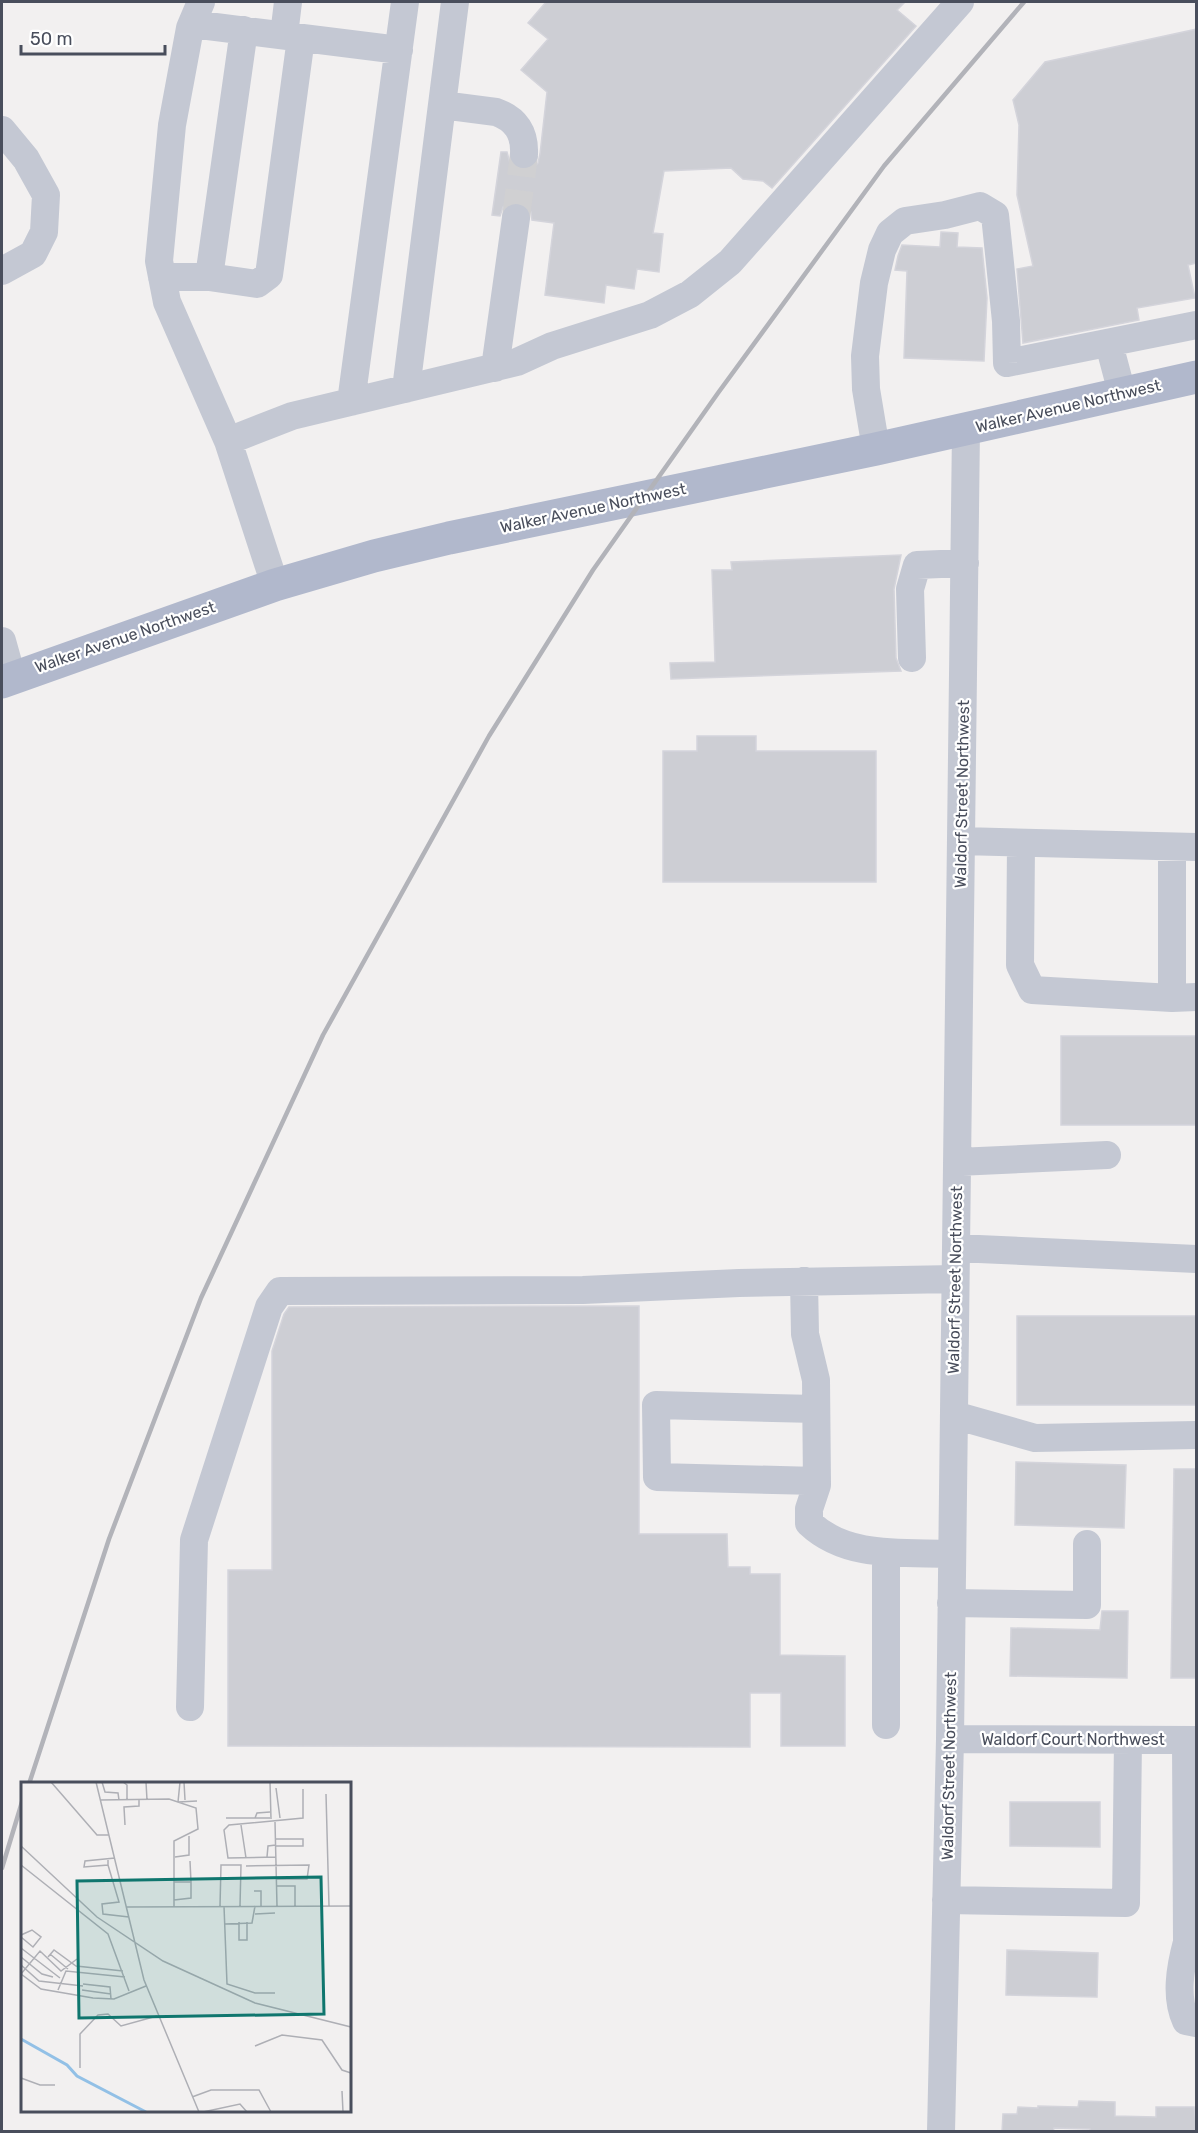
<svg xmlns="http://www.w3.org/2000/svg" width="1198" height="2133" font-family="Rubik,sans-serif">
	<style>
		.building { fill: #cdced4; stroke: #d4d4db; stroke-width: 1.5 }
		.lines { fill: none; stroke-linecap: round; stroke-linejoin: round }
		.minor-tunnel { stroke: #d0d0d2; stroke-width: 28; stroke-dasharray: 28 14; stroke-linecap: butt }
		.minor { stroke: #c4c8d3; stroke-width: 28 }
		.major { stroke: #b1b8cc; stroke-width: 33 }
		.rail { stroke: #b2b3b9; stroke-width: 4.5 }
		.labels { text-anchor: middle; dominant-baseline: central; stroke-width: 4.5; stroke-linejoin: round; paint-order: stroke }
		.street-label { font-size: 16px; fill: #494e5c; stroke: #fff }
		.inset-river { fill: none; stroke: #92c0e6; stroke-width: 3 }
		.inset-road { fill: none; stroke: #aeafb5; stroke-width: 1.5 }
		.view { fill: #0f766e; fill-opacity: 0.15; stroke: #0f766e; stroke-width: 3 }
		.inset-edge { fill: none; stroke: #494e5c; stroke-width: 3 }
	</style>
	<rect width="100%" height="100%" fill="#f2f0f0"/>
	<!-- building -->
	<path class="building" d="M546,2H905L897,10L916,26L772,188L763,181L743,179L731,168L664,171L653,233L663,234L659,272L637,269L634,289L606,285L604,303L545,295L554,223L532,220L531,212L527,205L518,202L509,203L503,207L500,216L492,215L501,152H507L510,163L515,168L524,170L533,168L538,163L540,154L547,92L521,70L548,39L528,23Z
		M1197,29V263L1188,265L1195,298L1137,308L1139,320L1023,343L1017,269L1033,266L1017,195L1019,125L1013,100L1045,62Z
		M941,232L958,233L957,247L982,248L987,298L984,361L904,358L907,271L895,270L898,256L902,245L940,247Z
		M901,555L894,589L896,658L901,671L671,679L670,663L715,662L712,570H732L731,562Z
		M697,736H756V751H876V882H663V751H697Z
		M1061,1036H1197V1125H1061Z
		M639,1306V1534H727L728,1567H750V1574H780V1655L845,1656V1746H781V1693H750V1747L228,1746V1570H272V1351L284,1314L289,1307Z
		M1017,1316H1197V1405H1017Z
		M1016,1462L1126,1465L1124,1528L1015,1525Z
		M1174,1469H1197V1678H1171Z
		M1102,1611H1128L1127,1678L1010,1676L1011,1628L1100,1630Z
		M1010,1802H1100V1847L1010,1846Z
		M1007,1950L1098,1953L1097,1997L1006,1995Z
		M1079,2101L1115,2102V2116L1156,2117V2107H1194L1197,2132H1090V2129L1054,2128L1053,2132H1002L1003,2114H1017L1018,2107L1038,2108V2106L1078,2107Z"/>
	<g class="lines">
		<!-- minor-tunnel -->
		<path class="minor-tunnel" d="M516,218L524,154"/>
		<!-- minor -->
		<path class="minor" d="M201,2L190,28L172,125L159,261L167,302L228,441L275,585
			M192,24L399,50
			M284,35L288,2
			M442,105L496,112C516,119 525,133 524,154
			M2,130L26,159L46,195L44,232L33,254L2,271
			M162,277H209L257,284L269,275L301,38
			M209,277L244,30
			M1109,344L1122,393
			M495,368L516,218
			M406,389L455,2
			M351,402L405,2
			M228,441L292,416L517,362L552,346L650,315L690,294L730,262L960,2
			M876,449L866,389L865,356L874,283L882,250L890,233L905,221L945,215L980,206L995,215L1006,321L1007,363L1196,325
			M2,641L12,677
			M912,658L910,589L917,565L965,563
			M961,841L1196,847
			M1021,844L1020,965L1032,990L1172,998V847
			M1172,998L1196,997
			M957,1162L1107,1155
			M956,1248L1196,1259
			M804,1281L805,1334L816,1380L817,1485L809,1509V1523C847,1559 903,1552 952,1554
			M816,1409L656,1405L657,1477L817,1481
			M954,1415L1035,1438L1196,1435
			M951,1603L1087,1605V1544
			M190,1707L194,1540L269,1307L280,1291L583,1290L739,1283L955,1279
			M886,1725V1552
			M950,1739L1196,1740
			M1186,1740L1187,1942C1180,1968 1175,1997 1186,2021L1196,2023
			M946,1900L1126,1903L1128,1740
			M941,2132L950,1739L966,429"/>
		<!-- major -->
		<path class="major" d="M2,682L275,585L374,556L449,538L876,449L1196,377"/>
		<!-- rail -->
		<path class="rail" d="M29,1784L109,1539L201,1298L323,1035L489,736L593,570L718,393L884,166L1024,2
			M2,1868L22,1802"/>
	</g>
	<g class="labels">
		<!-- street labels -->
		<g class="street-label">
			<text transform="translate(1068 406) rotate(-13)">Walker Avenue Northwest</text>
			<text transform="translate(593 508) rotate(-12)">Walker Avenue Northwest</text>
			<text transform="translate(125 637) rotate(-19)">Walker Avenue Northwest</text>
			<text transform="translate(962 794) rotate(-89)">Waldorf Street Northwest</text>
			<text transform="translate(955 1280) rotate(-89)">Waldorf Street Northwest</text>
			<text x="1073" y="1739">Waldorf Court Northwest</text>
			<text transform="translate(949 1766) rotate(-89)">Waldorf Street Northwest</text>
		</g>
	</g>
	<!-- overview -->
	<g transform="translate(21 1782)">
		<rect width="330" height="330" fill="#f2f0f0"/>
		<path class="inset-river" d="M0,257L46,283L56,294L125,330"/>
		<path class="inset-road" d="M30,0L76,53H88M75,0L123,198L178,330M81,0L84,10L97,11L98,18M102,0L106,3V18M125,0L126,18M163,0L164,18M249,0L250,37M255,6L259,36M305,12L308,124M79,18L148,17L175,26L177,47L153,59V125M157,20L159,0M157,20L176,19M205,36H249M234,36L236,31L249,30M254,40L256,124M104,43L103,25L118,24V18M220,43L225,76M255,57H282V64H255M0,64L76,135L142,179L234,221L330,245M154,75L168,73V54M246,75L247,64L255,63M255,75L207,76L203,48L208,43L282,36V7M87,78V83L63,85L64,79L94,76M169,79L170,100M0,83L87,152L108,209M87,83L98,120L81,122L82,132L108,135M225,84L288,83L286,97H255M255,104H274V124M233,109H240V124M153,118L170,116V100H153M199,124L200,83H220L219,124M203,124L206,202L234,211H254M106,125L330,124M234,132L254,131M218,140V158H226V140M204,142L231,141L234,124M0,153L11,148L20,155L12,165L0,155M0,166L39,196M29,172L47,187M0,175L21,192L32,195M27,175L33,168L55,184L102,189M0,183L18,199L62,204M0,192L20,207L72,216L93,217L125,204M0,192L19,169L40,189L56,177M330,197V224M62,202L89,205L90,217M37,208L45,189L104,195M61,208L90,212M234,264L261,253L301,258L321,288L330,291M59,286V252L77,233L87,232L100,244L136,234M0,296L19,303H34M321,309L322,330M171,315L190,308H238L250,330M182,330L219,322L226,330"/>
		<path class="view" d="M300,95L303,232L58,236L56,99Z"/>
		<rect width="330" height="330" class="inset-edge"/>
	</g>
	<!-- border -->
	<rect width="1198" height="2133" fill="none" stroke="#494e5c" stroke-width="6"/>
	<!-- scale -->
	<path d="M21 45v9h144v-9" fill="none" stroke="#494e5c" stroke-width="3"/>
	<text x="30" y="45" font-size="18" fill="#494e5c" stroke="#ffffff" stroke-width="4.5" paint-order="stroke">50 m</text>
</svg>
